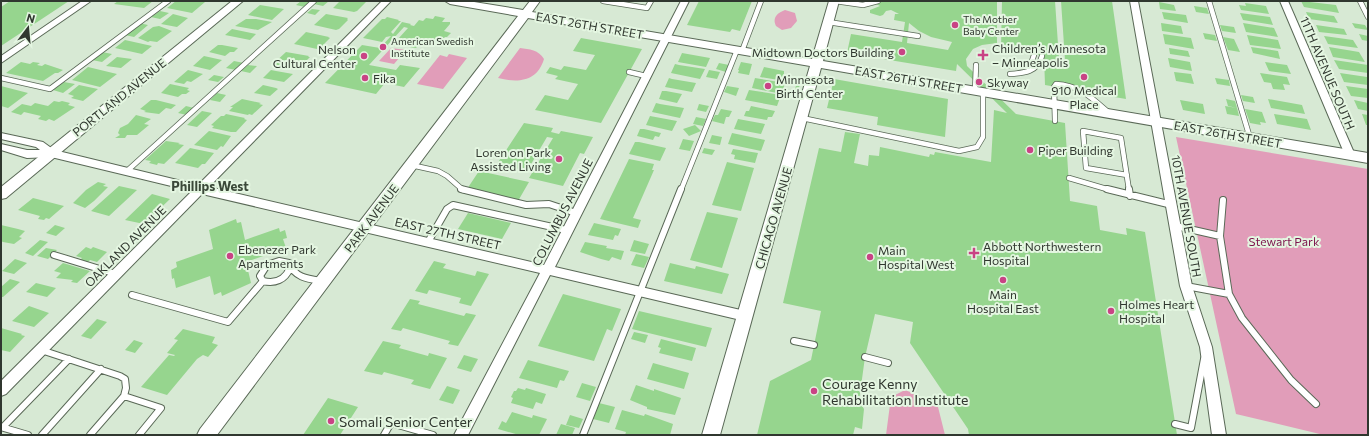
<svg xmlns="http://www.w3.org/2000/svg" width="1369" height="436" font-family="Commissioner,sans-serif">
	<style>
		.green { fill: #e19db9 }
		.building { fill: #96d58e; fill-rule: evenodd }
		.lines { fill: none; stroke-linecap: round; stroke-linejoin: round }
		.service-far1-casing { stroke: #5a6957; stroke-width: 6 }
		.service-casing { stroke: #5a6957; stroke-width: 8 }
		.minor-casing { stroke: #5a6957; stroke-width: 2 }
		.tertiary-casing { stroke: #5a6957; stroke-width: 2 }
		.service-far1 { stroke: #fff; stroke-width: 4.5 }
		.service { stroke: #fff; stroke-width: 6 }
		.minor { fill: #fff; fill-rule: evenodd }
		.tertiary { fill: #fff; fill-rule: evenodd }
		.poi-dot { fill: #c94385; stroke: #e4f6e1; stroke-width: 1.5 }
		.labels { text-anchor: middle; dominant-baseline: central; stroke-width: 4; stroke-linejoin: round; paint-order: stroke }
		.far-poi-label { font-size: 10px; fill: #30372f; stroke: #e4f6e1; text-anchor: start }
		.street-label { font-size: 12px; fill: #30372f; stroke: #e4f6e1 }
		.poi-label { font-size: 12px; fill: #30372f; stroke: #e4f6e1; text-anchor: start }
		.park-label { font-size: 12px; fill: #7c124c; stroke: #e4f6e1 }
		.neighbourhood-label { font-size: 13px; font-weight: bold; fill: #3b4939; stroke: #e4f6e1 }
		.near-poi-label { font-size: 14px; fill: #30372f; stroke: #e4f6e1; text-anchor: start }
	</style>
	<rect width="100%" height="100%" fill="#d7e9d4"/>
	<!-- green -->
	<path class="green" d="M785,10L795,13L797,21L791,28L782,30L776,26C772,18 777,13 785,10Z
		M391,48L406,50L394,64L379,61Z
		M520,48C529,49 539,50 544,59C537,82 518,83 498,78Z
		M449,54L467,58L443,89L417,84L440,55L447,57Z
		M1176,137L1368,169V435H1324L1236,414Z
		M905,390L937,403L945,435H886L891,397Z"/>
	<!-- building -->
	<path class="building" d="M10,1H69L1,46V7Z
		M118,1H153L144,8L114,4Z
		M176,1H198L205,2L192,13L167,8Z
		M301,1H308L311,2L305,7L296,5Z
		M317,1H329L323,6L314,4Z
		M340,1H365L366,2L357,11L354,12L333,8Z
		M699,1H752L740,31L732,29L730,32L687,25Z
		M873,1H997V43L982,45L973,49L966,59L967,66L1016,114L1065,123L1070,201L1097,206L1100,230L1127,235L1126,228L1145,232L1177,435H969L968,429L910,343L913,322L875,314L865,357L859,401L864,409L862,429L855,427L853,435H757L770,381L811,360L821,311L783,303L819,148L841,152L845,132L860,134L854,163L868,166L869,155L879,156L880,147L929,157L930,154L934,155L935,152L991,162L994,110L1007,113L957,64L956,71L847,53L851,34L902,42L905,22L894,20L895,14H899L891,10L886,11L883,15L880,16L870,13V10L880,6L872,2ZM909,23L919,31L931,37L952,42L948,50L907,43Z
		M1002,1H1055L1059,59L1065,60L1061,1H1112L1126,99L1045,85L1044,56L1001,49Z
		M1301,1L1336,5L1339,13L1304,7Z
		M1159,2L1174,5L1176,11L1160,9Z
		M1245,3L1266,6L1269,14L1241,10L1239,5L1246,6Z
		M260,5L284,9L272,20L248,15Z
		M1194,6L1207,8L1209,14L1196,12Z
		M312,9L320,10L315,15L307,13Z
		M160,11L169,13L160,19L151,17Z
		M1162,12L1186,15L1188,23L1164,19Z
		M1306,12L1334,16L1338,23L1309,19Z
		M1240,13L1270,17L1273,25L1243,20Z
		M173,14L188,18L177,27L161,24Z
		M326,14L348,18L347,19L348,20L339,29L336,30L314,25Z
		M435,16L445,18L442,22H450V24L444,31L451,33L447,37H445L443,39H438L433,44L421,42L416,48L409,47L414,41L398,39L408,28L404,27L369,65L396,70L400,65L420,68L404,87L385,83L376,94L325,83L362,45L380,48L391,36L386,37L382,42L363,38L382,19H385L387,17L399,20L398,21H401L391,32L393,34L402,22L411,24L410,25L414,26L419,20L423,21L426,18L433,19Z
		M246,19H256L272,22L258,30L235,26Z
		M139,23L148,25L134,37L125,35Z
		M1161,23L1181,26L1183,34L1162,31Z
		M1243,23L1274,28L1278,37L1246,32Z
		M1352,23L1365,25L1368,30L1355,28Z
		M1220,25L1234,27L1236,33L1222,31Z
		M1316,25L1344,29L1347,35L1319,32Z
		M159,26L172,31L157,42L150,41L148,42L138,38L153,27Z
		M232,29L256,34L250,40L225,35Z
		M306,32L329,37H328L330,38L320,48L317,49L294,44Z
		M1203,33L1215,35L1217,41L1205,39Z
		M1163,34L1191,38L1194,49L1165,44Z
		M1359,34L1368,36V41L1362,40Z
		M1247,35L1278,40L1281,49L1250,45Z
		M1324,36L1353,40L1358,48L1328,44Z
		M1223,37L1234,39L1240,52L1228,50Z
		M581,38L642,49L601,123L535,110L545,95L568,100L578,84L555,79L558,76L546,73L550,67L561,70L564,66L586,70L595,55L573,51Z
		M125,40L152,46L142,54L115,48Z
		M218,45H222L238,48L234,52H230L225,56L209,52Z
		M1251,47L1278,51L1280,59L1253,53Z
		M1329,47L1359,52L1365,62L1333,57Z
		M1169,48L1188,51L1190,57L1170,54Z
		M102,52L112,54L102,62L92,60Z
		M286,52L309,56L308,57H310L299,68L296,69L273,64Z
		M682,53L710,58L706,67L678,62Z
		M204,56L222,60L210,70L193,66Z
		M117,57L132,59L121,68L106,66Z
		M1168,58L1190,62L1192,71L1170,67Z
		M1334,60L1368,65V73L1339,69Z
		M234,61L244,63L236,70L226,68Z
		M21,62L30,64L33,62L40,63L37,65L42,66L45,64L63,70L58,73H55L43,81L6,73Z
		M741,62L752,64L749,75L738,73L739,70H738Z
		M1265,62L1287,65L1291,74L1269,71Z
		M719,63L729,65L726,72L716,69Z
		M675,64L679,65L705,69L700,79L671,73Z
		M248,65L257,66L250,73L241,71Z
		M88,67L117,74L100,87L72,80Z
		M764,67L784,71V74L787,75L785,81L760,77Z
		M188,70L203,74L191,82L187,81L184,84L174,82Z
		M271,70L276,71L293,74L284,82L263,78Z
		M709,70L720,72L717,79L706,77Z
		M1174,72L1191,74L1194,84L1176,81Z
		M1260,73L1287,77L1290,85L1283,84L1285,90L1273,89L1271,83L1264,82Z
		M1340,73L1367,77L1368,85L1344,82Z
		M214,75L224,77L218,82L208,80Z
		M669,78L672,79L696,83L692,92L665,87Z
		M755,78L785,83L782,94L752,88Z
		M1215,78L1229,80L1230,86L1217,84Z
		M834,79L948,99L945,137L877,125L878,117L827,108Z
		M797,81H801L798,91L795,90Z
		M64,82L75,84L63,93L53,90Z
		M170,84L189,88L187,90L190,91L186,94H182L178,97L161,93Z
		M79,85L98,89L83,101L71,98L74,96L68,94Z
		M263,85L276,88L278,89L270,96L254,93Z
		M1,86L28,93L8,108L1,106Z
		M727,86L739,88L736,96L724,92Z
		M1346,86L1368,89V98L1351,96Z
		M749,90L781,95L777,106L745,100Z
		M662,91H666L682,94L677,103L659,99Z
		M217,93L226,95L220,102L210,100Z
		M1241,95L1253,97L1255,103L1243,101Z
		M242,99L261,103L259,104L263,105L252,115L249,114L248,115L229,111L233,107H230Z
		M1226,99L1235,101L1237,108L1228,106Z
		M1268,99L1302,105L1305,114L1271,108Z
		M151,100H156L176,105L171,109L166,108L159,114L144,112L146,111L140,109Z
		M1180,100L1203,104L1205,114L1183,110Z
		M1354,100L1368,103V111L1358,109Z
		M54,101L59,102L62,101L70,103L68,105L75,107L54,121L49,119L46,121L38,119L41,116L24,112L21,115L11,112L22,104L31,106L35,103L48,106Z
		M656,103L660,104L684,108L680,118L652,112Z
		M699,104L709,106L706,112L697,110Z
		M186,106L194,108L187,115L178,113Z
		M751,106L775,111L772,117H768L767,120L744,116L746,111H749Z
		M1225,106L1237,108L1239,116L1227,114Z
		M721,109L732,111L729,117H726L724,124L712,121L715,115H718Z
		M1245,109L1262,112L1266,123L1260,122L1261,125L1250,123Z
		M202,111L212,113L197,127L187,125Z
		M226,114L245,118L244,119L247,120L236,132H231L212,128L214,126L211,125L221,116H224Z
		M1274,114L1307,119L1311,130L1277,124Z
		M1362,114L1368,115V125H1366Z
		M136,115L151,119L144,124L149,125L137,135H127L125,138H115L120,135L118,133L120,128L128,124Z
		M650,116L677,121L672,131L646,125Z
		M696,117L706,119L703,126L693,124Z
		M738,119L765,124L761,134L734,129Z
		M524,123L553,128L551,132L559,134L561,131L593,137L584,154L580,153L563,186L529,178L553,138L547,137L527,171L497,164Z
		M695,125L701,131L689,136L683,129Z
		M640,129H644L661,133L659,137L655,136L653,140L637,136Z
		M209,131L231,136L223,147L221,146L217,150L194,145Z
		M732,133L765,140L761,151L728,144Z
		M712,135L722,137L720,145L709,143Z
		M683,139L694,141L690,151L679,149Z
		M166,141L180,143L178,144L184,145L164,164L158,163L157,165L149,163L151,161L145,160Z
		M635,142H639L666,148L660,161L629,154Z
		M190,148L214,153L205,164H202L198,168L175,163Z
		M704,148L715,150L712,155L702,153Z
		M733,149L758,153L755,163L734,159L735,155L731,154Z
		M629,159L654,164L652,170H654L633,218L641,220L638,228L600,219Z
		M727,162L754,168L741,211L712,205Z
		M479,171L529,182L518,201L467,189Z
		M98,182L106,184L103,186L108,187L94,201L85,208L73,203L86,190Z
		M119,186L137,190L109,216L91,211Z
		M152,194L170,199L144,224L125,220Z
		M33,198L64,206L49,219L46,218L44,220L38,219L40,216L18,210Z
		M707,212L738,218L722,268L690,260Z
		M468,213L511,223L502,239L458,229Z
		M236,219L237,223L241,222L245,240L279,228L280,232L285,230L287,238L283,239L286,248L246,262L251,283L222,296L221,292L214,295L210,276L176,288L174,278L172,279L171,270L177,267L176,262L213,249L209,230Z
		M594,223L621,229L618,236L615,235L613,240L588,235Z
		M1,225L18,229L25,231L19,237L22,238L14,244L3,242L1,241Z
		M55,225L65,228L56,236L46,233Z
		M40,240L48,242L33,256L25,253Z
		M634,240L649,244L645,254L630,251Z
		M585,242L607,246L606,248L624,251L621,260L612,257L609,261L601,259L580,252Z
		M86,247L91,249L93,247L107,252L97,262L90,260L88,262L80,260L82,258L76,256Z
		M46,248L57,250L48,259L37,256Z
		M636,254L649,257L644,268L631,265Z
		M15,259L27,263L14,274L2,271Z
		M434,261L446,264L443,268L475,276L477,271L489,274L471,306L459,303L461,298L429,290L427,294L415,291Z
		M63,263L83,269L90,271L77,283L71,282L73,280L56,278L61,273L54,271Z
		M670,263L695,269L696,266L729,274L722,294L664,281Z
		M10,279L20,282L3,297H1V287Z
		M36,283L56,288L47,297L26,292Z
		M563,294L621,309L612,331L607,329L594,361L538,346Z
		M410,299L420,301L418,304L464,316L466,313L476,315L458,346L448,344L450,341L403,328L401,331L391,329Z
		M29,306L49,313L34,327L12,321Z
		M639,311L712,328L706,347L632,329Z
		M97,319L107,322L91,339L81,336Z
		M1,328L22,334L21,335L25,336L10,352L1,350Z
		M183,329L215,337L212,343L218,345L208,357L203,355L197,359L167,395L141,387L169,355L174,356L175,355L167,353L178,340L174,339Z
		M634,332L648,335L645,343L631,339Z
		M661,339L696,348L692,361L659,353L661,348L658,347Z
		M134,340L143,343L135,353L125,350Z
		M383,341L401,345L399,348L428,356L429,353L447,358L430,389L411,384L414,380L384,372L382,375L364,371Z
		M464,355L478,359L471,372L457,368Z
		M528,360L569,371L564,381L560,380L557,388L519,378Z
		M653,363L689,373L684,389L647,379Z
		M582,383L596,387L590,401L576,397Z
		M636,385L654,391V389L681,398L675,415L647,409V407L630,400Z
		M447,386L460,390L453,404L439,400Z
		M518,388L525,390L526,388L546,394L542,404L536,402L533,409L511,403L513,398L511,397L514,391H516Z
		M328,398L358,407L340,435H303Z
		M599,403L615,407L609,423L593,419Z
		M622,410L644,416L645,414L673,424L670,435H625L626,432L615,429Z
		M512,412L532,418L533,415L547,419L539,435H519L498,429L502,421L506,423Z
		M570,415L583,419L579,428L566,425Z
		M561,424L575,428L572,435H556Z"/>
	<g class="lines">
		<!-- service-far1 casing -->
		<g class="service-far1-casing">
			<path id="service-far1" d="M603,1L647,8L651,1
				M835,1L863,5L878,1
				M1209,1L1250,138
				M1360,1L1368,17
				M828,22L918,36
				M742,51L761,1
				M1004,65L1019,66L1031,64L1034,55
				M629,72L646,76
				M1010,74C1024,73 1038,72 1042,56
				M1,78L50,89L168,1
				M975,91L976,65
				M802,118L959,151L977,147L983,137V92
				M1055,121L1054,87L1056,84C1079,85 1092,98 1108,112
				M411,165L438,171L447,176L463,190
				M127,171L314,1
				M1127,175L1086,168L1083,131L1121,138L1129,190
				M1069,178L1110,190
				M681,190L737,50"/>
		</g>
		<!-- service casing -->
		<g class="service-casing">
			<path id="service" d="M461,189L526,205L549,204L576,213
				M1107,189L1172,205
				M1129,189L1130,196
				M1176,226L1220,236L1223,200
				M1220,236L1229,294L1242,318L1291,380L1316,404
				M428,242L447,209L453,205L566,230
				M54,255L116,274
				M290,268C285,280 275,284 263,281L260,276L267,265L279,261L289,263C295,278 308,279 322,281
				M1186,286L1229,294
				M132,295L228,322L263,281
				M794,341L814,345
				M41,350L120,376L125,379L126,388L124,396L161,408L139,435
				M865,357L888,363
				M1175,424L1191,428L1204,359
				M1,427L28,435
				M3,427L69,359
				M42,435L101,369
				M90,435L124,396
				M384,435L391,423L433,435
				M583,435L681,189"/>
		</g>
		<!-- minor casing -->
		<g class="minor-casing">
			<path id="minor" d="M82,1H91L1,63V56Z
				M382,1H391L209,187L544,265L681,1H689L555,267L745,311L749,312L751,316L749,320L745,321L550,275L468,435H454L540,273L202,194L6,394L1,396V381L192,191L51,157L27,158L1,150V144L27,150H40L36,147L1,139V133L43,142L54,150L198,185Z
				M1130,1H1138L1192,286L1212,347L1226,435H1212L1200,347L1180,286Z
				M1280,1H1288L1355,155L1354,158H1346L1345,155Z"/>
		</g>
		<!-- tertiary casing -->
		<g class="tertiary-casing">
			<path id="tertiary" d="M232,1H243L6,198L1,199V187Z
				M445,1H468L523,10L530,1H540L532,12L812,59L829,1H839L823,61L1368,153V163L821,68L720,435H702L810,66L528,18L217,435H197L200,429L518,16L450,4Z"/>
		</g>
		<!-- service-far1 -->
		<use href="#service-far1" class="service-far1"/>
		<!-- service -->
		<use href="#service" class="service"/>
		<!-- minor -->
		<use href="#minor" class="minor"/>
		<!-- tertiary -->
		<use href="#tertiary" class="tertiary"/>
	</g>
	<!-- markers -->
	<g class="poi-dot">
		<circle cx="955" cy="25" r="4"/>
		<circle cx="383" cy="47" r="4"/>
		<circle cx="902" cy="52" r="4"/>
		<path d="M981 49h4v4h4v4h-4v4h-4v-4h-4v-4h4z"/>
		<circle cx="364" cy="56" r="4"/>
		<circle cx="1084" cy="77" r="4"/>
		<circle cx="365" cy="78" r="4"/>
		<circle cx="979" cy="82" r="4"/>
		<circle cx="768" cy="86" r="4"/>
		<circle cx="1030" cy="150" r="4"/>
		<circle cx="559" cy="159" r="4"/>
		<path d="M972 247h4v4h4v4h-4v4h-4v-4h-4v-4h4z"/>
		<circle cx="230" cy="256" r="4"/>
		<circle cx="870" cy="257" r="4"/>
		<circle cx="1003" cy="280" r="4"/>
		<circle cx="1111" cy="311" r="4"/>
		<circle cx="814" cy="391" r="4"/>
		<circle cx="331" cy="421" r="4"/>
	</g>
	<g class="labels">
		<!-- far-poi labels -->
		<g class="far-poi-label">
			<text x="963" y="19">The Mother<tspan x="963" dy="12">Baby Center</tspan></text>
			<text x="391" y="41">American Swedish<tspan x="391" dy="12">Institute</tspan></text>
		</g>
		<!-- street labels -->
		<g class="street-label">
			<text transform="translate(590 25) rotate(10)">EAST 26TH STREET</text>
			<text transform="translate(1328 73) rotate(67)">11TH AVENUE SOUTH</text>
			<text transform="translate(909 79) rotate(10)">EAST 26TH STREET</text>
			<text transform="translate(119 97) rotate(-39)">PORTLAND AVENUE</text>
			<text transform="translate(1228 134) rotate(10)">EAST 26TH STREET</text>
			<text transform="translate(562 212) rotate(-63)">COLUMBUS AVENUE</text>
			<text transform="translate(1187 216) rotate(80)">10TH AVENUE SOUTH</text>
			<text transform="translate(371 218) rotate(-53)">PARK AVENUE</text>
			<text transform="translate(773 218) rotate(-74)">CHICAGO AVENUE</text>
			<text transform="translate(448 233) rotate(13)">EAST 27TH STREET</text>
			<text transform="translate(125 246) rotate(-45)">OAKLAND AVENUE</text>
		</g>
		<!-- poi labels -->
		<g class="poi-label">
			<text x="992" y="48">Children’s Minnesota<tspan x="992" dy="14">– Minneapolis</tspan></text>
			<text x="356" y="49" text-anchor="end">Nelson<tspan x="356" dy="14">Cultural Center</tspan></text>
			<text x="894" y="52" text-anchor="end">Midtown Doctors Building</text>
			<text x="373" y="78">Fika</text>
			<text x="776" y="79">Minnesota<tspan x="776" dy="14">Birth Center</tspan></text>
			<text x="987" y="82">Skyway</text>
			<text x="1084" y="90" text-anchor="middle">910 Medical<tspan x="1084" dy="14">Place</tspan></text>
			<text x="1038" y="150">Piper Building</text>
			<text x="551" y="152" text-anchor="end">Loren on Park<tspan x="551" dy="14">Assisted Living</tspan></text>
			<text x="983" y="246">Abbott Northwestern<tspan x="983" dy="14">Hospital</tspan></text>
			<text x="238" y="249">Ebenezer Park<tspan x="238" dy="14">Apartments</tspan></text>
			<text x="878" y="250">Main<tspan x="878" dy="14">Hospital West</tspan></text>
			<text x="1003" y="294" text-anchor="middle">Main<tspan x="1003" dy="14">Hospital East</tspan></text>
			<text x="1119" y="304">Holmes Heart<tspan x="1119" dy="14">Hospital</tspan></text>
		</g>
		<!-- park labels -->
		<g class="park-label">
			<text x="1284" y="241">Stewart Park</text>
		</g>
		<!-- neighbourhood labels -->
		<g class="neighbourhood-label">
			<text x="210" y="186">Phillips West</text>
		</g>
		<!-- near-poi labels -->
		<g class="near-poi-label">
			<text x="822" y="383">Courage Kenny<tspan x="822" dy="16">Rehabilitation Institute</tspan></text>
			<text x="339" y="421">Somali Senior Center</text>
		</g>
	</g>
	<!-- border -->
	<rect width="1369" height="436" fill="none" stroke="#30372f" stroke-width="4"/>
	<!-- north arrow -->
	<g transform="translate(28 28) rotate(16)" stroke="#e4f6e1" stroke-width="3" paint-order="stroke">
	<path d="M0-3L7 15L0 10L-7 15Z" fill="#30372f"/>
	<text y="-6" font-size="11" font-weight="bold" text-anchor="middle" fill="#30372f">N</text>
	</g>
</svg>
